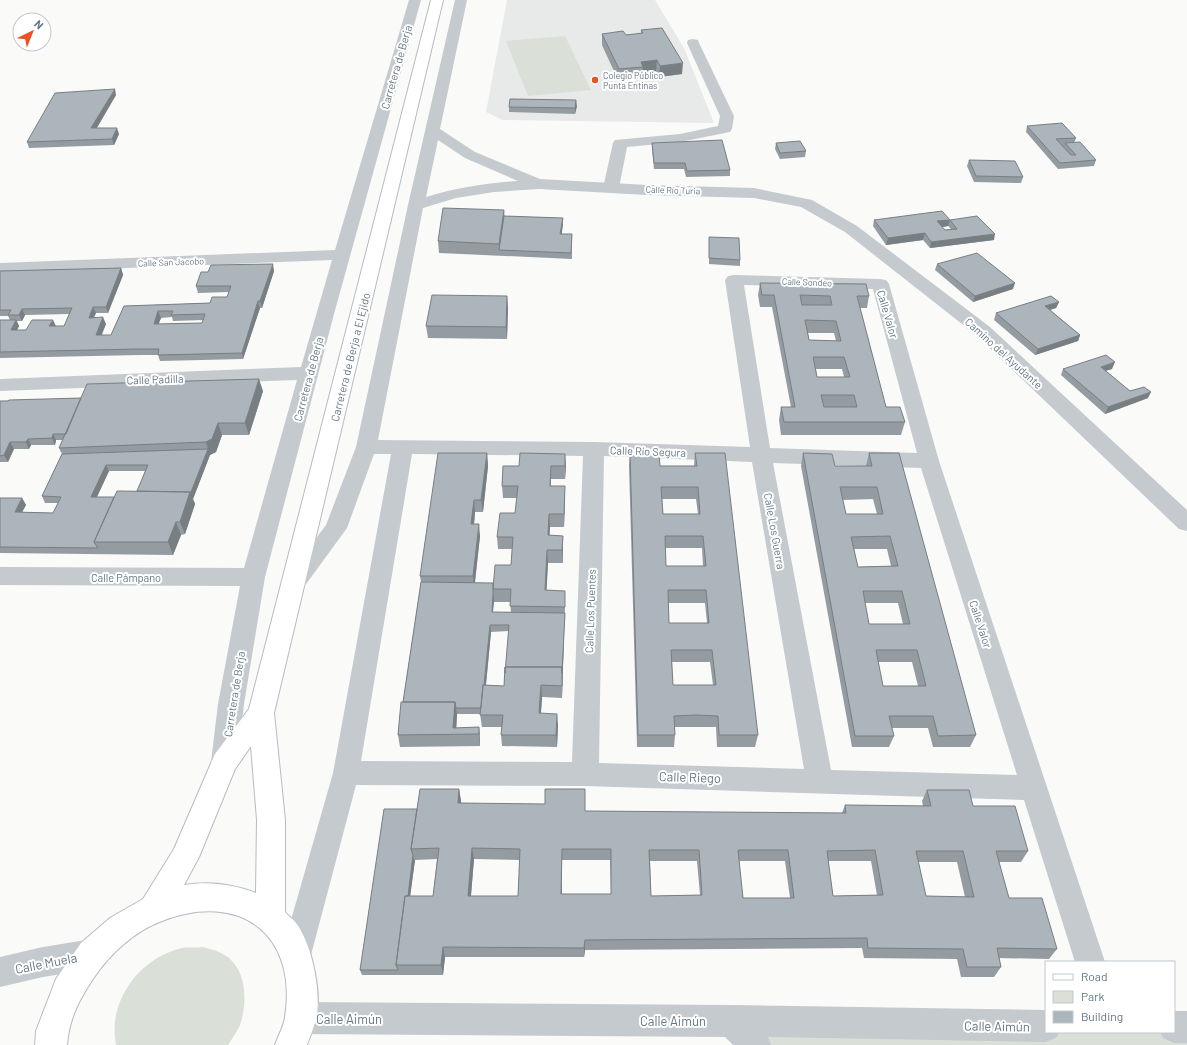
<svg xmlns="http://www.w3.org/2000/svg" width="1187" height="1045" font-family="Barlow,sans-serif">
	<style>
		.built { fill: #e8e9e9 }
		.green { fill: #dae0d7 }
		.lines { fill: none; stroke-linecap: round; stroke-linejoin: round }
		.secondary-casing { stroke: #b5bcc1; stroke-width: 2 }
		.lane { fill: #c5cace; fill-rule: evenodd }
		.street { fill: #c5cace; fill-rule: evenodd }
		.secondary { fill: #fff; fill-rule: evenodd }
		.wall { fill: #949ca1; fill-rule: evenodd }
		.shaded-wall { fill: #787f83 }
		.building { fill: #acb5bb; stroke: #787f83; fill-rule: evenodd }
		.poi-dot { fill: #eb5127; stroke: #fff; stroke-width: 1.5 }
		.labels { text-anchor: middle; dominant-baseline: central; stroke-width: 4; stroke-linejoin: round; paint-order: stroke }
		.far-poi-label { font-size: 9px; fill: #647684; stroke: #fff; text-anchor: start }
		.far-street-label { font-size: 9px; fill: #647684; stroke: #fff }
		.street-label { font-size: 11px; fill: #647684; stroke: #fff }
		.near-street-label { font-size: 13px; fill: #647684; stroke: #fff }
	</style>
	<rect width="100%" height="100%" fill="#fafaf8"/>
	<!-- built -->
	<path class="built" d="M507,0H655L684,48L714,123L502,120L486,112Z"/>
	<!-- green -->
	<path class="green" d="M565,36L591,90L528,96L506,41Z
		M203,947C209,949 216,950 221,953C246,965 248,998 241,1022C239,1029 233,1037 229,1044L228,1045H116C107,1002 139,958 182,948C188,947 196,948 203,947Z
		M776,1023L1046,1032H1174L1187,1027V1045H755Z"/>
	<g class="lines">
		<!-- secondary casing -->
		<g class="secondary-casing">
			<path id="secondary" d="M431,0H443L274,713L285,820V912C288,916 293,919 296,923C312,944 322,993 316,1019C314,1027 310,1036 307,1045H275C278,1036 284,1026 285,1017C298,933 239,891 162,921C134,931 109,955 93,979C79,1000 69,1019 67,1045H35L36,1031L56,979L81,943L110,918L143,899L174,849L215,754L249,709ZM251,746L257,820L256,893C233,884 208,881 184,885L199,857L235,769Z"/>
		</g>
		<!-- lane -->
		<path class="lane" d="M693,39L698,40L699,43L734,116L732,129L730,132L680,142L627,147L619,188L617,191L611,193L605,191L603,188L613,143L615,140L680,134L718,126L720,116L687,43L688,40Z"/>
		<!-- street -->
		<path class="street" d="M409,0H421L334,314L265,577L244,704L237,762L233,770L224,774L215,770L211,762L218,704L240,586L0,585V567L244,568L297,380L0,391V379L301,367L332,260L0,273V263L335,250Z
			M455,0H467L440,129L475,152L540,179L647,185L754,188L812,200L857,226L990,327L1187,510V531L1179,529L976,335L845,232L801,207L754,198L647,195L539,189L494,192L456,198L423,208L378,440L594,442L750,447L725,280L728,276L734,275L880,279L886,280L889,284L939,461L1105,962H1075L1024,800L585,786L356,785L311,955L307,966L296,970L285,966L281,955L333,773L391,454H374L347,528L301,591L293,594L285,591L281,585L326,525L356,447L408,205ZM438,140L465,158L518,181C486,183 456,188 426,197ZM744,285L873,289L917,453L770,448ZM412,454L583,456L572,762L361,761ZM604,456L752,462L804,769L599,763ZM773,463L921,468L1017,775L831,770Z
			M92,939L103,943L107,954L103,965L92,969L43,977L0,987V957L43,947Z
			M301,1002L732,1005L1046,1010V1032H1059L1057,1037L1046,1042L768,1037L771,1045H733L725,1037L301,1034L290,1029L285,1018L290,1007Z
			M1174,1011H1187V1043H1174L1163,1038L1160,1032H1174Z"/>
		<!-- secondary -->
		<use href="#secondary" class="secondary"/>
	</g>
	<!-- wall -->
	<path class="wall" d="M641,30L682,74L659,77L656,71L643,73V78L618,80L602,45V34L626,35L641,34Z
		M116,95L97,128L119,134L114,145L29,148L27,142Z
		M577,106L575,114L509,112V107Z
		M1027,126L1076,138L1074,143L1096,160L1094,166L1058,169L1026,132Z
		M652,143L730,170V176L686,177L684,169H654L652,149Z
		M776,143L806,151L805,157L780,159L775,149Z
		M969,160L1023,177L1021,183L974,182L967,166Z
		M504,216L563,218V224L561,234H572V259L439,253L438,241Z
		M874,220H950L948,226L942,227L945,230L951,229L948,226L950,220L994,240L930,248L923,240L886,245L873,226Z
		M709,237L740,260V266L709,264Z
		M937,264L1013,289L973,302L935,270Z
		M121,268L123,275L108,313H96L94,317L106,324L101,335H111L124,306L210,303L227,297L229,292L198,293L196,286L274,271L262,308H260L243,359L160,361L158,355H140L0,358V320H10L8,316H0V271ZM69,314L64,326H56L26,330H17L19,326L17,321H22L25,315ZM172,317L173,321L203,320L202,323L158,324L161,318Z
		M760,283L869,296L867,308H860L886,407L905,422L901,435H781L779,420L781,407H791L772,307H760L758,295ZM808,333H834L836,341L809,340ZM816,369H842L844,377H817Z
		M507,296L508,309L507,339L428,338L426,326Z
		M1059,302L1056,308L1050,310L1080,335L1078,341L1035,355L994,320L996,313Z
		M1063,369H1112L1105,371L1130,391L1148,398L1105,414L1061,375Z
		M263,391L249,435H222L216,452L210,455L193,499L195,504L185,534L181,535L173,555L0,553V498H22L26,505L22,512L53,513L58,503H45L42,496L62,454L59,448L63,440H56L55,445H31L29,449H14L8,462H0V401ZM109,471H145L137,491L114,497H97Z
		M487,453L488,466L483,512H475L474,524L480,536L475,583H493L511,565L512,549H498L497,537L515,513L517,498H503L502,486L503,466H566L565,479H551V486L565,499L564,527H550L549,535L563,536V563H548L546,590L565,591V603L562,698L542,697L541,713L558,725L557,747L502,746L501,735L502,727H482L480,714H457L456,728L479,727L480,739V746L400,747L398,735L403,702L421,582L420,576ZM494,601V602H510L511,612H493ZM509,631L504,686L486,685L491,632Z
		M630,453L660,466H694L695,453L758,735L755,747H717L716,727H675V735L674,747H637L629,465ZM662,499H696L698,514H663ZM665,548H702L703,566H666ZM668,603H705L707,623H669ZM672,662H710L713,685H673Z
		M803,453L835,466H866L869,453L976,735L970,747H933L928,728H892L894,736L889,747H852L801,466ZM873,499L877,514H846L843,500ZM854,549H887L891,566L858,567ZM865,603H898L903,624H869ZM878,662H912L918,686H883Z
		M459,789L461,801V803L585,811L842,813L845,805L923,806L922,801L927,790L973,806L1028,851L1021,862H999L1009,898L1057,949L1049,959L999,958L1001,967L994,977H961L957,959L864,958L862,948L585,950L584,957H445L443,975H362L360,970L417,809ZM437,859L433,896H410L415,860ZM474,859L520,860L518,896H471ZM562,860H610L611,894H562ZM650,861H697L700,895L651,896ZM739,861H785L790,898H743ZM828,861H871L877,895L833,896ZM918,862H957L965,897L926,896Z"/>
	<!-- shaded-wall -->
	<path class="shaded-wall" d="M657,60L656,71L643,73V67L641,62Z
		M683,63L682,74L659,77L660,66Z
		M115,89L116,95L93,134L91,128Z
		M576,100L577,106L575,114V108Z
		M117,128L119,134L114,145L112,139Z
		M504,210L505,222L499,250V244Z
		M563,218V224L561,240L560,234Z
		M950,220L948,226L936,228L937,221Z
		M925,233L923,240L886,245L888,238Z
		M995,234L994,240L930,248L931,242Z
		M273,264L274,271L262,308L260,301Z
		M121,268L123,275L108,313L106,307Z
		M1015,283L1013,289L973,302L975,296Z
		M507,296L508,309L507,339L506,327Z
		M258,301L260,308L243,359L242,353Z
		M1059,302L1056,308L1043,312L1045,306Z
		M93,307L96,313L91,324L89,318Z
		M22,309L25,315L22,321L19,315Z
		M158,311L161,318L156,331L154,324Z
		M103,317L106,324L99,342L96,335Z
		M16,320L19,326L14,336L11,330Z
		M53,320L56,326H49Z
		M1080,335L1078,341L1035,355L1038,349Z
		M1115,362L1112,369L1098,373L1101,367Z
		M259,379L263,391L249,435L245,423Z
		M1151,392L1148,398L1105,414L1108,407Z
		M218,423L222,435L216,452L210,455L193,499L195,504L185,534L180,522L190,492L208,449L206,442Z
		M53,434L56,440L55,445L52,438Z
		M28,439L31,445L29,449L26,442Z
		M10,442L14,449L8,462L4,455Z
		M487,453L488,466L483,512L481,500Z
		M565,454L566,466L565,479Z
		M106,465L109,471L94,503L91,497Z
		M551,466V479L550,499V486Z
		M565,486V499L564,527V514Z
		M22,498L26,505L19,518L15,512Z
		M474,500L475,512L473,536L471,524Z
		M549,514L550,527L549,548L548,535Z
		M176,522L181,535L173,555L168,542Z
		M479,524L480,536L474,589L473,576Z
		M563,536V563L562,550Z
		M547,550L548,563L546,602L545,590Z
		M565,591V603L562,698V667L565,613V619Z
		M493,594L494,601L492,618V612Z
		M490,625L491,632L483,714L482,708Z
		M541,685L542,697L540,725L539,713Z
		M455,702L457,714L456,734L453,728Z
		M557,714L558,725L557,747L556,735Z
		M479,727L480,739V746L479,734Z
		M459,789L461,801L460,815L458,803Z
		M472,848L474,859L470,906L468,896Z
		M562,849V905L561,894Z
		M413,855L414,860H415L401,965H399Z
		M585,940V950L584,957V948Z
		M443,947L445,957L443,975L441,965Z"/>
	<!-- building -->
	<path class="building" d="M662,28L683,63L660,66L657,60L641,62L643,67L619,69L602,34L623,31L626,35L643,33L641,30Z
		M115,89L91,128H117L112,139L27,142L55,93Z
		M510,99L576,100L575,108L509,107Z
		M1062,123L1076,138L1056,139L1071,155H1076L1065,143L1080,142L1096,160L1060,163L1027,126Z
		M722,140L730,170L687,171L685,163H654L652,143Z
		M800,141L806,151L780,153L776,143Z
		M969,160L1015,161L1023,177L976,176Z
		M443,208L504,210L499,244L438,241Z
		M942,211L950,220L937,221L945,230L957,229L950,220L977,216L995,234L931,242L925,233L888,238L874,220Z
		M504,216L563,218L560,234H572L571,253L499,250Z
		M709,237L739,238L740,260L709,258Z
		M977,253L1015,283L975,296L937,264Z
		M273,264L260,301H258L242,353L158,355L159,349H138L0,352V320H16L11,330H26L32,320H53L49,326H64L72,308L22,309L19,315H8L11,310H0V271L121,268L106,307H93L89,318L103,317L96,335H111L124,306L210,303L212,297H227L231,286H196L201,272H208L211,265ZM158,311H173L171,315L205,314L202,323L154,324Z
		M760,283L866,284L869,296H857L886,407H900L905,422H784L781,407H795L774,295H762ZM800,295L830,296L832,305H802ZM805,320L836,321L841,341L809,340ZM813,357H844L850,377H817ZM821,395H854L857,407H824Z
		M432,295L507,296L506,327L426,326Z
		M1051,296L1059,302L1045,306L1080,335L1038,349L996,313Z
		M1106,355L1115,362L1101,367L1130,391L1144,387L1151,392L1108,407L1063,369Z
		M259,379L245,423H218L212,439L206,442L59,448L87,384Z
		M81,398L66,434H53L52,438L28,439L26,442H10L4,455L0,456V401H8L9,400Z
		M208,449L191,492H190L137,491L148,465H106L91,497H114L94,542L98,548L0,547V498H22L15,512L53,513L61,497L42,496L62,454Z
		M438,453H487L481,500H474L471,524H479L473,576H420Z
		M520,453L565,454V466H551L550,486H565L564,514H549L548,535L563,536L562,550H547L545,590L565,591V607L510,606L511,589H493L495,565H511L513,537H497L500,513H515L518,486H502L503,466H519Z
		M630,453H659L660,466H697L695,453H725L758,735H719L718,716L696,715L674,716L675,735H638ZM661,487H698L700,514H663ZM665,536H703L706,566H666ZM668,590H706L709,623H669ZM671,650H712L716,685H673Z
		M803,453L832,454L835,466H872L869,453H899L976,735L938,736L933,716H889L894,736H855ZM840,487H877L883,514H846ZM890,536L898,566L858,567L851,537ZM863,591H902L910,624H869ZM876,650H917L926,686H883Z
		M117,491L190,492L180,522H176L168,542H94Z
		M421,582L493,583V594L492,612L565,613L562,673V667H505V673L509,625H490L484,685H483L481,708H456L455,702H403Z
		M505,667H562V686L541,685L539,713L557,714L556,735H501L503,715H480L483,685L504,686Z
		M401,702H455L453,728L479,727V734L398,735Z
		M420,789H459L458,803L545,804V789H585V811L846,813L845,805L931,806L927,790H969L973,806H1015L1028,851H996L1009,898H1042L1057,949L997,948L1001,967H967L963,949L868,948L867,938L585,940L584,948L443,947L441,965H396L405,896H433L439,848L411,849ZM472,848L520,849L518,896H468ZM562,849H611V894H561ZM649,850H699L702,895L651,896ZM738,850H788L794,898H743ZM875,850L883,895L833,896L827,851ZM916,851H963L974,897L926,896Z
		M384,809H417L411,849L413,855L408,896H405L396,965L398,970H360Z"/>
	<!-- markers -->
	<circle class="poi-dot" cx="595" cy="80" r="4"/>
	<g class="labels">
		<!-- far-poi labels -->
		<g class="far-poi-label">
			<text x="603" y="75">Colegio Público<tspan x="603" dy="10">Punta Entinas</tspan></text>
		</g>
		<!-- far-street labels -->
		<g class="far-street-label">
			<text transform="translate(673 190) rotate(2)">Calle Río Turia</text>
			<text transform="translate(171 262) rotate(-2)">Calle San Jacobo</text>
			<text transform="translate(807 282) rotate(2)">Calle Sondeo</text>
		</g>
		<!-- street labels -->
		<g class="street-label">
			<text transform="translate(396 67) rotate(-74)">Carretera de Berja</text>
			<text transform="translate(888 314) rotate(74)">Calle Valor</text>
			<text transform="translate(1004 353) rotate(42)">Camino del Ayudante</text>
			<text transform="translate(350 357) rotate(-76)">Carretera de Berja a El Ejido</text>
			<text transform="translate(155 379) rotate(-2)">Calle Padilla</text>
			<text transform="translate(308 379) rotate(-75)">Carretera de Berja</text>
			<text transform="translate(648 451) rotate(2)">Calle Río Segura</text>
			<text transform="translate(775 531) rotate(80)">Calle Los Guerra</text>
			<text x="126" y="577">Calle Pámpano</text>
			<text transform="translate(590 611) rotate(-88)">Calle Los Puentes</text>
			<text transform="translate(981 624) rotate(72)">Calle Valor</text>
			<text transform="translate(234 694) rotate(-81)">Carretera de Berja</text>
		</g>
		<!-- near-street labels -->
		<g class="near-street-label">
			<text transform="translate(690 777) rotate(2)">Calle Riego</text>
			<text transform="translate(46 963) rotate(-11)">Calle Muela</text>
			<text x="349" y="1019">Calle Aimún</text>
			<text x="673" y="1021">Calle Aimún</text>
			<text transform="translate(997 1026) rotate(1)">Calle Aimún</text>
		</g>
	</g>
	<!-- legend -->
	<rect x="1045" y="961" width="130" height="72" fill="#ffffff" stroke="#c1c8ce"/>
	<rect x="1053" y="974" width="20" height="6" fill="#ffffff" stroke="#c1c8ce"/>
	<text x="1081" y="981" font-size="12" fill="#647684">Road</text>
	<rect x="1053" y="991" width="20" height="12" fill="#dae0d7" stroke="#c1c8ce"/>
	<text x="1081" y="1001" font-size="12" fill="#647684">Park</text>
	<rect x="1053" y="1011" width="20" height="12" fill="#acb5bb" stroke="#c1c8ce"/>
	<text x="1081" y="1021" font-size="12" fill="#647684">Building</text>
	<!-- north arrow -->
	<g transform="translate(32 32) rotate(43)"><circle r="19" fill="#ffffff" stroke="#c1c8ce"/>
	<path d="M0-3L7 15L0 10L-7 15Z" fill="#eb5127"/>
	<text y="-6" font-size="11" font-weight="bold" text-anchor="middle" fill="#647684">N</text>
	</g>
</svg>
